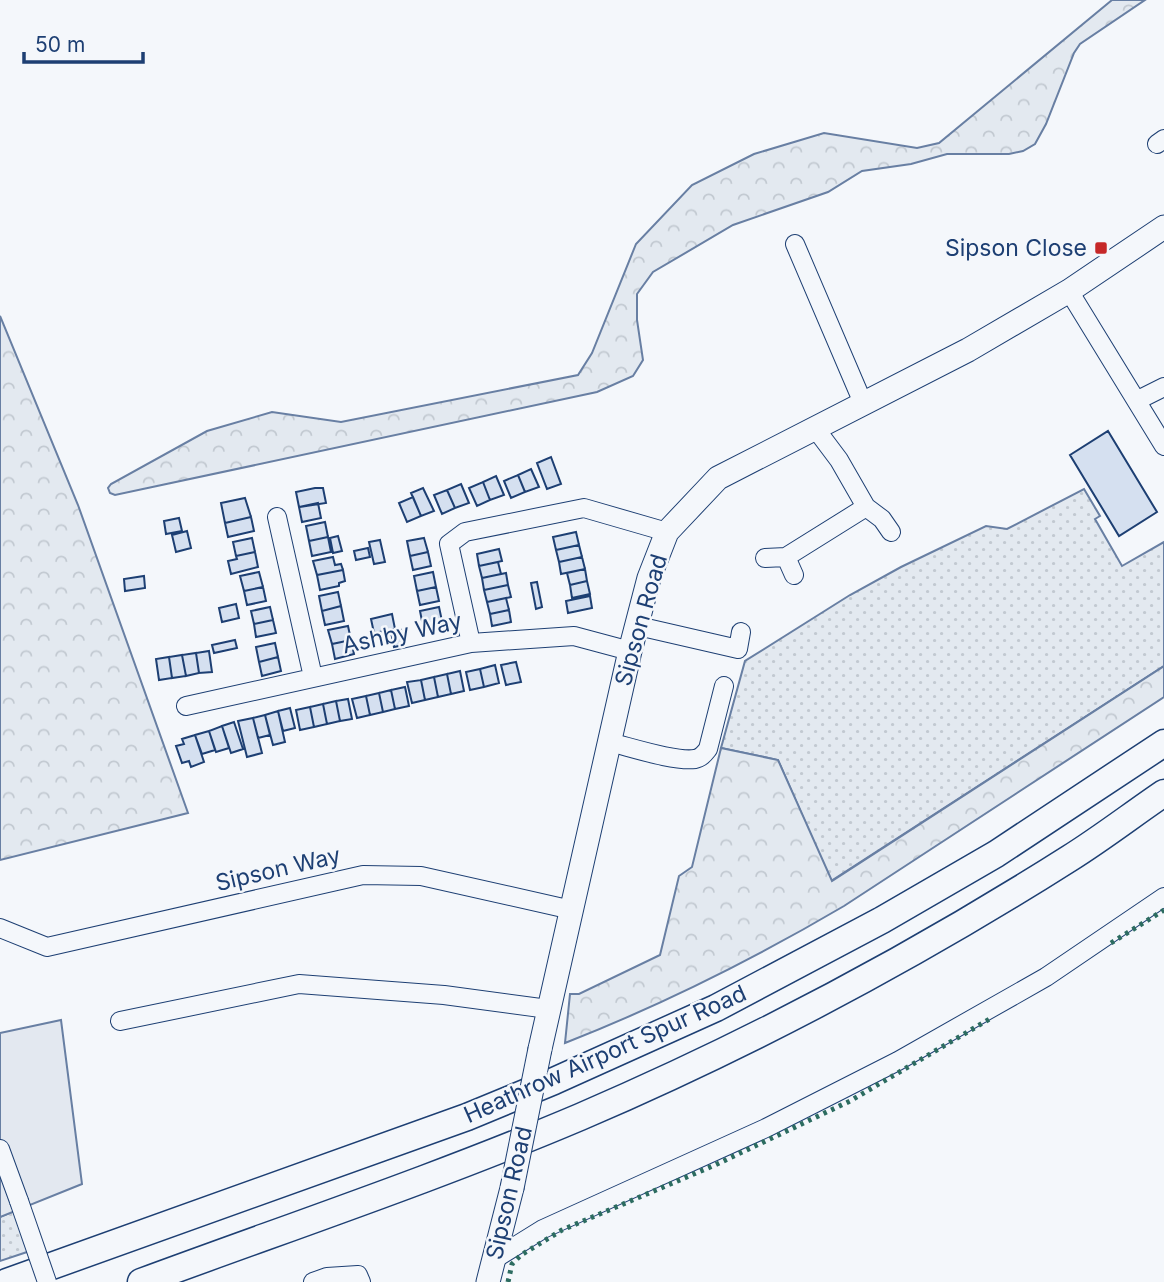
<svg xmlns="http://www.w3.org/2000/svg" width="1164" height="1282" font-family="Inter,sans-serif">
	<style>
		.grass { fill: url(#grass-dots); stroke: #687fa3; stroke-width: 2 }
		.forest { fill: url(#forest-crowns); stroke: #687fa3; stroke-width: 2 }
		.parking { fill: #e3e8f0; stroke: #687fa3; stroke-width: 2 }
		.building { fill: #d5e0f0; stroke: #1d3f73; stroke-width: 2 }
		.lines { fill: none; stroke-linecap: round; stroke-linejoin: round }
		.minor-casing { stroke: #1d3f73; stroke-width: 20 }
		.major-casing { stroke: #1d3f73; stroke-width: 25 }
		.highway-casing { stroke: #1d3f73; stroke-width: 29 }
		.minor { stroke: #f4f7fb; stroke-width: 18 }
		.major { stroke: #f4f7fb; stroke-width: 23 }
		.highway { stroke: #f4f7fb; stroke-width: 26 }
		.minor-bridge-casing { stroke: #1d3f73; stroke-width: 20; stroke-linecap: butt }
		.major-bridge-casing { stroke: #1d3f73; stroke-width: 25; stroke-linecap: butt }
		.minor-bridge { stroke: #f4f7fb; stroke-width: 18 }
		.major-bridge { stroke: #f4f7fb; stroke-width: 23 }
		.hedge { stroke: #2c6c60; stroke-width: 5; stroke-dasharray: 3.5 5; stroke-linecap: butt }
		.poi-dot { fill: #c62828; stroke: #f4f7fb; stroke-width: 2.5 }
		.labels { text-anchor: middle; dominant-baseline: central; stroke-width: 5; stroke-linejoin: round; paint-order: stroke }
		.poi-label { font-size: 23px; fill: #1d3f73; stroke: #f4f7fb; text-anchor: end }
		.street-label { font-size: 23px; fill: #1d3f73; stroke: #f4f7fb }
	</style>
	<defs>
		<pattern id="grass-dots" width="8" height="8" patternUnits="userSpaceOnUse" patternTransform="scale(1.75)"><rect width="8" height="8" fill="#e3e9f0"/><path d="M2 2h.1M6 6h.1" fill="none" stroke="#c2c9d1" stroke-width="1.8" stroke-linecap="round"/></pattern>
		<pattern id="forest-crowns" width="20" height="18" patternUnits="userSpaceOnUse" patternTransform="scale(1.75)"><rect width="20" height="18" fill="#e3e9f0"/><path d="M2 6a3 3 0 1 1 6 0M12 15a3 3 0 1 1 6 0" fill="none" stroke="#c2c9d1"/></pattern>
	</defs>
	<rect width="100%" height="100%" fill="#f4f7fb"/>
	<!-- grass -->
	<path class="grass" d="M1084,489L1100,516L1095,519L1122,566L1164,542V666L831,881L778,760L721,748L745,661L850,595L901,567L986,526L1007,529Z
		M17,1210L30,1251L0,1261V1217Z"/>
	<!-- forest -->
	<path class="forest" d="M1112,0H1145L1080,44L1074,53L1046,124L1035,144L1023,151L1009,154H947L911,164L862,171L828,192L733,225L653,272L637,294V320L643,360L633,376L597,392L115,495L110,493L108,488L111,484L207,431L272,412L341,422L578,375L592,353L636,244L692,185L754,154L824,133L917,148L939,143Z
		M0,316L78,505L188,813L0,860Z
		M1164,666V697L844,906C754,959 662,1005 565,1043L570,994H579L660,955L679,876L692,867L721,748L778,760L832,881Z"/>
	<!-- parking -->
	<path class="parking" d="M61,1020L82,1184L0,1217V1033Z"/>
	<!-- building -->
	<path class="building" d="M1108,431L1157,512L1119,536L1070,455Z
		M551,457L561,484L547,489L537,463Z
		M531,469L539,487L525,492L518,475Z
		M518,475L525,492L511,498L504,481Z
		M496,476L504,495L490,500L483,482Z
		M483,482L490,500L477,506L469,488Z
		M461,484L469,503L455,508L447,490Z
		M315,488H323L326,503L299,507L296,492Z
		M423,488L434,511L421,516L411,493Z
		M447,490L455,508L442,514L434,495Z
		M413,497L421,516L407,522L399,503Z
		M245,498L251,517L225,523L221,503Z
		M318,503L321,518L302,522L299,507Z
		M251,517L254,531L228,537L225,523Z
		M179,518L182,531L166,534L164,521Z
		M325,522L328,537L309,541L306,526Z
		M187,531L191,548L176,552L172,535Z
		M576,532L579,545L556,550L553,537Z
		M338,536L342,551L333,553L330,538Z
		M328,537L331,552L312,556L309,541Z
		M252,538L255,552L236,556L233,542Z
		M424,538L428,552L410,556L407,541Z
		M380,540L385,562L374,564L369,542Z
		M579,545L582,557L559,562L556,550Z
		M368,548L370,557L356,560L354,551Z
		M499,549L502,561L479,566L477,554Z
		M255,552L258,567L231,574L228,561L237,559L236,556Z
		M428,552L431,566L413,570L410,556Z
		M333,557L335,565L341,564L343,570L317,575L313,561Z
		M582,557L585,569L561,574L559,562Z
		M498,562L501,574L482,578L479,566Z
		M585,569L587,581L570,585L567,573Z
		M343,570L345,581L339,583V586L320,590L317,575Z
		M259,572L263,587L244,591L240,576Z
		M433,572L436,587L417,591L414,576Z
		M506,573L508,585L484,590L482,578Z
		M144,576L145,588L125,591L124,579Z
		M587,581L590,594L572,598L570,585Z
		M537,582L542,607L536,609L531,583Z
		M508,585L511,597L487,602L484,590Z
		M263,587L266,601L247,605L244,591Z
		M436,587L439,601L420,605L417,591Z
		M338,592L341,606L322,611L319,596Z
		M590,596L592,608L568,613L566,601Z
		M506,598L509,610L490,614L487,602Z
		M236,604L239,618L222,622L219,608Z
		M341,606L344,621L325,625L322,611Z
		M270,607L273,620L254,624L251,611Z
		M439,607L442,621L423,626L420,611Z
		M509,610L511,622L492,626L490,614Z
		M392,614L395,629L374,633L371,619Z
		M273,620L276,633L256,637L254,624Z
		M348,626L351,640L332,644L328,630Z
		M401,630L404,645L394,647L391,632Z
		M235,640L237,648L214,653L212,645Z
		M351,640L354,654L335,659L332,644Z
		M275,643L278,657L259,662L256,647Z
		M209,651L212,672L199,673L196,653Z
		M196,653L199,673L186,676L182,655Z
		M182,655L186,676L172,678L169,657Z
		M169,657L172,678L159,680L156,659Z
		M278,657L281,671L262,676L259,662Z
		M516,662L521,682L506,685L501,665Z
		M495,665L499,683L484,687L480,669Z
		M480,669L484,687L470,690L466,672Z
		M460,671L464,691L451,694L447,674Z
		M447,674L451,694L438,697L434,677Z
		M434,677L438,697L425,700L421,680Z
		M421,680L425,700L412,703L407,682Z
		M405,687L409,706L395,709L391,690Z
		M391,690L395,709L383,712L379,693Z
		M379,693L383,712L370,715L366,696Z
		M366,696L370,715L357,718L352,699Z
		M348,699L352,719L340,721L336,701Z
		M336,701L340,721L327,724L323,704Z
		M323,704L327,724L314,727L310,707Z
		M310,707L314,727L300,730L296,710Z
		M290,708L295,728L283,731L278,711Z
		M278,711L285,742L273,745L265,715Z
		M265,715L270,735L258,738L253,718Z
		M253,718L262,753L247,757L238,721Z
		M234,722L243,749L231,753L222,726Z
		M222,726L229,748L216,752L209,731Z
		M209,731L215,750L202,754L195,735Z
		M195,735L204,762L191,767L189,761L182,763L176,746L184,744L182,739Z"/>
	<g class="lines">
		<!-- minor casing -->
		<g class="minor-casing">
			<path id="minor" d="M1157,144L1164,139
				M795,244L863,403
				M1069,291L1164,446
				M1138,400L1164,387
				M815,428L839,460L866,507L882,519L891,532
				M277,517L313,677
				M786,557L794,575
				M765,558L786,557L866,507
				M638,626L738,649L741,632
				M471,643L449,544L465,532L584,508L667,532
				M186,706L471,643L574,636L630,651
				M609,742C630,747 675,762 695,759C701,758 704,754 708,749L724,686
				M0,928L47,947L363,875L421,876L572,910
				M120,1021L299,984L444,995L548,1009
				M0,1149L19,1201
				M493,1260L543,1229L766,1128L898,1061L1046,977L1164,897
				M313,1282L327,1277L358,1275L361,1282"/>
		</g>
		<!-- major casing -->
		<g class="major-casing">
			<path id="major" d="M540,1049L630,651L649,578L667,532L718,478L968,350L1069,291L1164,227
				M488,1282L512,1188"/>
		</g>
		<!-- highway casing -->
		<g class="highway-casing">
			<path id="highway" d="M7,1282L467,1117L554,1081L716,1008L882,920L996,854L1164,743
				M141,1282C287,1228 436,1178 580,1117C750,1044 914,957 1070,858C1102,838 1133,814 1164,793"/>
		</g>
		<!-- minor -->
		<use href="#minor" class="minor"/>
		<!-- major -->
		<use href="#major" class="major"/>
		<!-- highway -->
		<use href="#highway" class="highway"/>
		<!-- minor-bridge casing -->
		<g class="minor-bridge-casing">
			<path id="minor-bridge" d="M19,1201L47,1282"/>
		</g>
		<!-- major-bridge casing -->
		<g class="major-bridge-casing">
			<path id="major-bridge" d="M512,1188L540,1049"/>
		</g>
		<!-- minor-bridge -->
		<use href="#minor-bridge" class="minor-bridge"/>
		<!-- major-bridge -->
		<use href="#major-bridge" class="major-bridge"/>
		<!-- hedge -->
		<path class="hedge" d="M1111,943L1164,910
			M508,1282L512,1264L521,1255L562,1230L715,1165L850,1101L993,1017"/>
	</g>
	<!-- markers -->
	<rect class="poi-dot" x="1094" y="241" width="14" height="14" rx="3.5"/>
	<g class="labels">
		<!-- poi labels -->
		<g class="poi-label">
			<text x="1087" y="248">Sipson Close</text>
		</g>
		<!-- street labels -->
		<g class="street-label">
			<text transform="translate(641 620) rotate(-74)">Sipson Road</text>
			<text transform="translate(402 633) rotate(-12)">Ashby Way</text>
			<text transform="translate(278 869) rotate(-13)">Sipson Way</text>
			<text transform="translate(605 1054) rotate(-24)">Heathrow Airport Spur Road</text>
			<text transform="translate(509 1193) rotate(-77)">Sipson Road</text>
		</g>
	</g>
	<!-- scale -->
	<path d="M24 52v10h119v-10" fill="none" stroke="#1d3f73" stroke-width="3.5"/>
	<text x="35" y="52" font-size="21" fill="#1d3f73" stroke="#f4f7fb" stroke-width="5" paint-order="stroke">50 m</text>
</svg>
